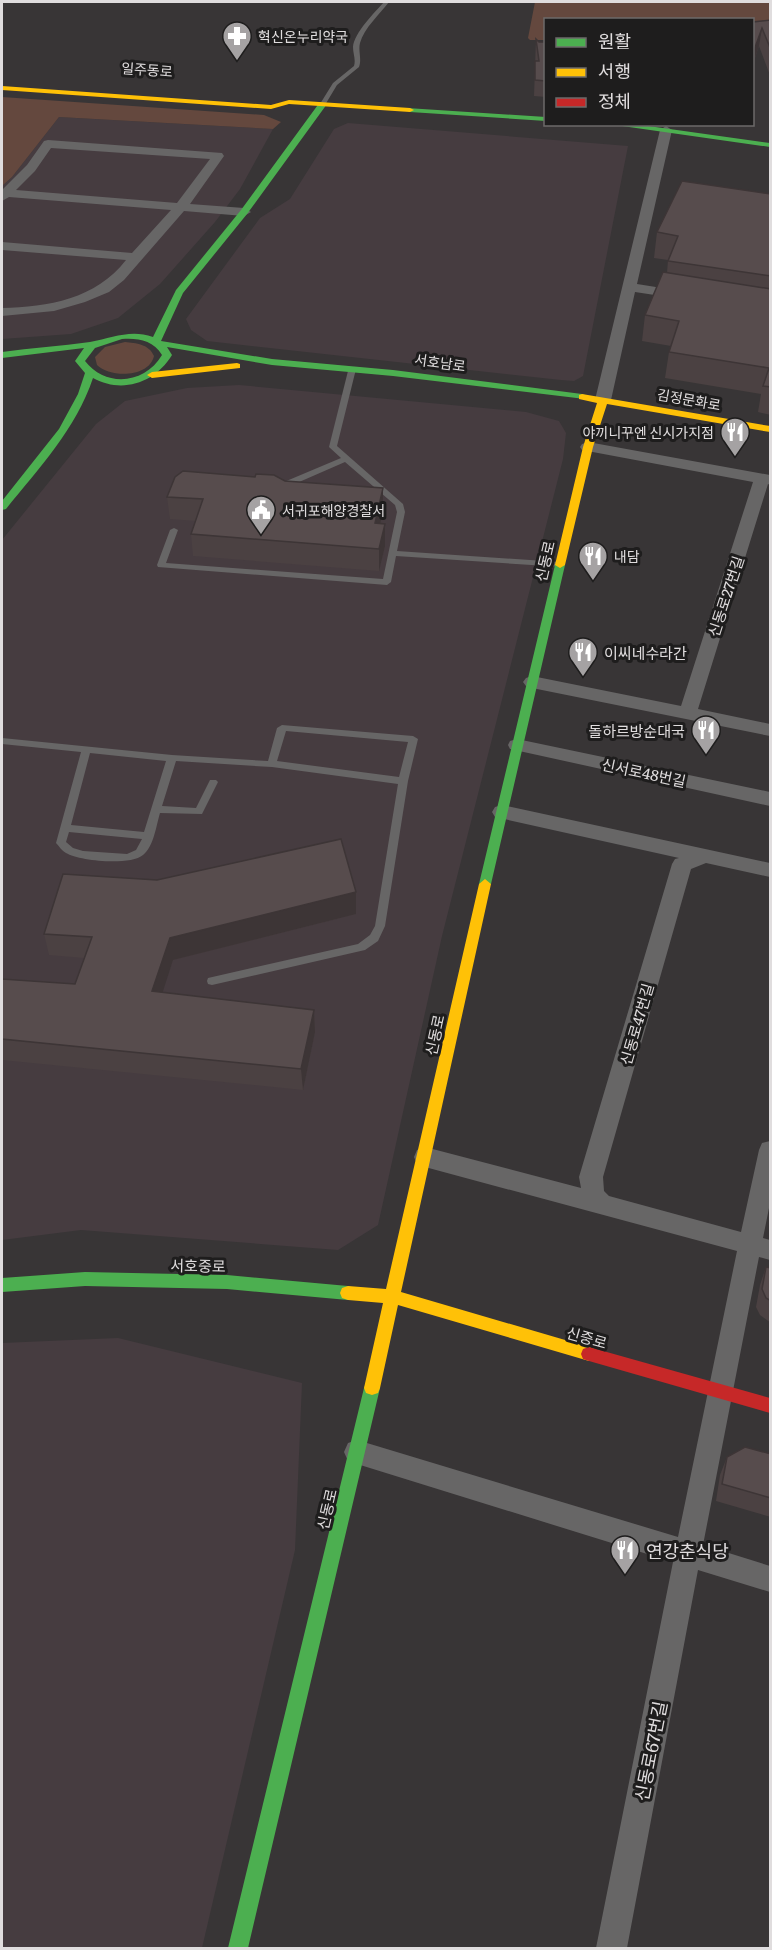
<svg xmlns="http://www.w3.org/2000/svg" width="772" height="1950" font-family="Literata,'Noto Sans KR',serif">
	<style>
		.built { fill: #463c40 }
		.green { fill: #64483e }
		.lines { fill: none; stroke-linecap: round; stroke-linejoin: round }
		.lane { fill: #676666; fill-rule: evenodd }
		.street { fill: #676666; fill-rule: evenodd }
		.fast { fill: #4caf50; fill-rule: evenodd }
		.slow { fill: #ffc107; fill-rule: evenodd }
		.jam { fill: #c62828; fill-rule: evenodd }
		.wall { fill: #4b4142 }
		.shaded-wall { fill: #3d3536 }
		.building { fill: #574c4d; stroke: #3d3536; stroke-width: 1.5 }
		.labels { text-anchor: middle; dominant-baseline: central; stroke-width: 6; stroke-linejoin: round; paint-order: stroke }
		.far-poi-label { font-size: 14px; fill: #e0ddde; stroke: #1e1d1d; text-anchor: start }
		.far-street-label { font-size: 14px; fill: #e0ddde; stroke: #1e1d1d }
		.street-label { font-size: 15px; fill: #e0ddde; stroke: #1e1d1d }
		.poi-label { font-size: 15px; fill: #e0ddde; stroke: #1e1d1d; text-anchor: start }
		.near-poi-label { font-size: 18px; fill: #e0ddde; stroke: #1e1d1d; text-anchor: start }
		.near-street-label { font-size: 18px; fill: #e0ddde; stroke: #1e1d1d }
	</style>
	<rect width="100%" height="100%" fill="#383536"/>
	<!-- built -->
	<path class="built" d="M59,117L273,129L240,189L215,222L160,284L118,318L71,334L2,339V186L12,177Z
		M348,123L628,146L583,376L574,381L561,380L207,341L191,330L186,319L260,218L290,199L334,129Z
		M239,385L526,412L559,421L566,433L563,459L442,936L378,1225L338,1250L81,1230L2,1240V540L96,424L125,401L187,388Z
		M118,1338L302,1383L295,1550L202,1948H2V1343Z"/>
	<!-- green -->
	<path class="green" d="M535,2H770V28L753,29L752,20H546L545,40H530L528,38Z
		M2,97L264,115L281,122L273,129L59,117L12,177L2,186Z
		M125,342C136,343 149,344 154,356C149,378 110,378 97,365L95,357L105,347Z"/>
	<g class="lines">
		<!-- lane -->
		<path class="lane" d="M384,2H389C380,14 364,28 360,43C358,51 362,59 359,67L337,85L325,105H321L320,104L333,83L354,66C356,59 353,54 353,47C354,33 375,12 384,2Z
			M349,367L356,369L337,446L403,504L405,512L397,551L560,562L563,563V567L396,556L391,582L387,585L158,567L157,565L170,530L174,528L178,530L166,563L383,579L397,512L395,505L345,462L290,486L286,491H280L279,489L284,482L341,458L329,447Z
			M282,725L413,736L418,739L408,781L385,926L378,941L365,950L212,985L208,984L207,981L208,978L358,944L370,935L375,926L398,784L272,767L176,761L162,806L196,808L210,780H216L218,782L202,814L160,813C156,826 154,846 143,855C130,866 79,861 66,853C62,851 59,846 56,843L81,752L2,744V738L172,755L268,761L277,728ZM286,731L408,742L399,777L277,761ZM90,753L166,761L144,832L71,825ZM69,832L142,839L136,850L127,854L83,851L73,848L66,842Z"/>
		<!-- street -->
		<path class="street" d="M666,126L672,130L637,284L681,291L688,295L681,299L635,292L611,400L603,405L595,400L660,130Z
			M48,140L222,153L224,156L190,204L244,208L251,212L244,216L184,211L124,280L109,292L85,302L54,311L2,316V308C48,307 96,299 126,260L2,250V242L132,253L171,210L9,197L2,201V190L27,165L44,141ZM51,148L210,159L177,203L16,190L35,171Z
			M588,442L770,475V485L768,484L698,709L770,724V736L532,688L526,686L523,682L526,678L532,676L681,706L753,482L582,450L580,447L582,444Z
			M517,739L770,792V806L510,749L508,745L510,741Z
			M502,805L770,863V877L706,863L691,869L603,1177L604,1191L609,1196L741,1232L759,1150L762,1143L770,1141V1203L763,1238L770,1240V1260L759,1257L703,1545L770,1566V1592L698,1570L627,1948H596L673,1562L357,1464L348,1461L344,1452L348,1443L357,1440L678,1537L737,1251L425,1167L417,1164L414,1157L417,1150L425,1147L581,1188L579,1177L672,864L675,859L679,858L495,817L492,812L495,807Z"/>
		<!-- fast -->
		<path class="fast" d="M320,102L327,104L247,214L183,293L161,341L272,359L393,370L582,394L585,395V399L393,376L272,365L167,347L172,355C155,383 122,394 93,378C76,429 39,468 6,509L2,510V501L59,429L78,394L85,373L75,361L84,348L2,358V352C31,348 61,346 90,342C113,338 130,329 153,337L176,290L241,210ZM122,339C138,338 153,340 162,355C145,384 106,388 85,361L95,348Z
			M407,108L546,117V121L410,112L406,110Z
			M608,124H634L770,143V147Z
			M560,562L565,565L491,884L485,889L479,884L555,565Z
			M85,1272L227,1275L348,1286L354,1288L356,1293L354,1298L348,1300L227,1289L85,1286L2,1292V1278Z
			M372,1381L378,1383L380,1388L248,1948H228L364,1388L366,1383Z"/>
		<!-- slow -->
		<path class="slow" d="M2,86L271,105L289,100L410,108L414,110L410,112L289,104L271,109L2,90Z
			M237,363L240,364V368L152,378L147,375L152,372Z
			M582,394L770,426V432L607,404L593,447L565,565L560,568L555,565L583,447L597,403L579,399V395Z
			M485,879L491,884L401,1292L589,1347L595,1349L597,1354L595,1359L589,1361L398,1305L380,1388L378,1393L372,1395L366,1393L364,1388L383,1303L348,1300L342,1298L340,1293L342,1288L348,1286L386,1289L479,884Z"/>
		<!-- jam -->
		<path class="jam" d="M589,1347L770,1398V1413L589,1361L583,1359L581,1354L583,1349Z"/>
	</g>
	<!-- wall -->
	<path class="wall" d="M771,20V78L759,46L753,64V22Z
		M536,39L539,42H546V97L534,96Z
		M771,194V415L758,412L761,394L665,378L669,352L671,346L642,341L645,315L667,273L668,260L654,258L657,232Z
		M285,481L383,488V510L380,523L385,524V546L379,571L193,556L191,534L196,521L170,519L167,497Z
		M356,892V914L173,960L162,993L314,1010L315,1032L303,1090L2,1060V979L75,984L84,958L49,955L44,934Z
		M766,1267L771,1268V1323L760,1315L756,1307L760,1285Z
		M771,1454V1517L716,1501L720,1475L727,1457Z"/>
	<!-- shaded-wall -->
	<path class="shaded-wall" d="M762,28L759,46L753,64V53Z
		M383,488V510L376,545L375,523Z
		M385,524V546L379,571V549Z
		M356,892V914L173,960L156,1013L152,991L170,938Z
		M314,1010L315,1032L303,1090L301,1069Z"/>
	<!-- building -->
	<path class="building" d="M771,20V50L762,28L753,53V22Z
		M536,39L539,42H546V81L535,80V61H539Z
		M682,181L771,194V276L668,261L678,236L657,232Z
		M663,272L771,289V387L763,386L769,368L669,352L679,321L645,315Z
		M183,471L255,477L256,474L274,475L285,481L383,488L375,523L385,524L379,549L191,534L203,499L167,497L175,477Z
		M341,839L356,892L170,938L152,991L314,1010L301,1069L2,1039V979L75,984L92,937L44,934L63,874L157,880Z
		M766,1267L771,1268V1301L766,1298L762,1289Z
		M745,1447L771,1454V1498L722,1484L727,1457Z"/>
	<!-- icons -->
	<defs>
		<g id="pharmacy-pin" transform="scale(1.5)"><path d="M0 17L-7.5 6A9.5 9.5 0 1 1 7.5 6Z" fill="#a5a2a3" stroke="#1e1d1d"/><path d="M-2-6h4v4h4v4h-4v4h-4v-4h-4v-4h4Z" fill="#fff"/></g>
		<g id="restaurant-pin" transform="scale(1.5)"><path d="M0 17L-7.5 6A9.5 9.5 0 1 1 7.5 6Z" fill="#a5a2a3" stroke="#1e1d1d"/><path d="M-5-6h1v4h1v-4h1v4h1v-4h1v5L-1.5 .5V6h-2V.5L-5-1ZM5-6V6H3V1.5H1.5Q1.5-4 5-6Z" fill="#fff"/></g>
		<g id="civic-pin" transform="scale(1.5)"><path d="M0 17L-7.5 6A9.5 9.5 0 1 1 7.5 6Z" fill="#a5a2a3" stroke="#1e1d1d"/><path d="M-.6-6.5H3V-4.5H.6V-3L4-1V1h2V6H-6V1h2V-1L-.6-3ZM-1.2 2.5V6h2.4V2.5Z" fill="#fff"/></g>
	</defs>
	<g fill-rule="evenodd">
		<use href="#pharmacy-pin" x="237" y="36"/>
		<use href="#restaurant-pin" x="735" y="432"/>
		<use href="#civic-pin" x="261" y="510"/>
		<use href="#restaurant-pin" x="593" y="556"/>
		<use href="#restaurant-pin" x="583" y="652"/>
		<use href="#restaurant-pin" x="706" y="730"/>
		<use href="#restaurant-pin" x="625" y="1550"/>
	</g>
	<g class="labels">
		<!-- far-poi labels -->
		<g class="far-poi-label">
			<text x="258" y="36">혁신온누리약국</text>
			<text x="714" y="432" text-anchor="end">야끼니꾸엔 신시가지점</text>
			<text x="282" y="510">서귀포해양경찰서</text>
			<text x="614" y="556">내담</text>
		</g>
		<!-- far-street labels -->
		<g class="far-street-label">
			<text transform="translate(147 69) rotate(4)">일주동로</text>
			<text transform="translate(440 362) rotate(8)">서호남로</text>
			<text transform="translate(689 399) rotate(10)">김정문화로</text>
		</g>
		<!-- street labels -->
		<g class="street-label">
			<text transform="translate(544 561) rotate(-77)">신동로</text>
			<text transform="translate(725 596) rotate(-72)">신동로27번길</text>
			<text transform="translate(644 772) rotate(12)">신서로48번길</text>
			<text transform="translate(636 1024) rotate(-74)">신동로47번길</text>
			<text transform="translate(434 1035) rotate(-78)">신동로</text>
			<text transform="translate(198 1265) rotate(1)">서호중로</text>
			<text transform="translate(587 1337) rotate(16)">신중로</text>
			<text transform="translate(326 1509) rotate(-77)">신동로</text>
		</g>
		<!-- poi labels -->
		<g class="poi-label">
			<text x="604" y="652">이씨네수라간</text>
			<text x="685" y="730" text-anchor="end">돌하르방순대국</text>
		</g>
		<!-- near-poi labels -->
		<g class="near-poi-label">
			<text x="646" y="1550">연강춘식당</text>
		</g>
		<!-- near-street labels -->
		<g class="near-street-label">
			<text transform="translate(650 1751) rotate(-79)">신동로67번길</text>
		</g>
	</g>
	<!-- border -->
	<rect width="772" height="1950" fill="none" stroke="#e0ddde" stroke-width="6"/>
	<!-- legend -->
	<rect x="544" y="18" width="210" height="108" fill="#1e1d1d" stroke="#6c6a6a" stroke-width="1.5"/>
	<rect x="556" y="38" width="30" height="9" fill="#4caf50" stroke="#6c6a6a" stroke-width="1.5"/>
	<text x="598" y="48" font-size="18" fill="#e0ddde">원활</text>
	<rect x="556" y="68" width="30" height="9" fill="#ffc107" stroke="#6c6a6a" stroke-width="1.5"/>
	<text x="598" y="78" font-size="18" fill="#e0ddde">서행</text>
	<rect x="556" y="98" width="30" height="9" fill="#c62828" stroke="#6c6a6a" stroke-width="1.5"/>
	<text x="598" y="108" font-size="18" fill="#e0ddde">정체</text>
</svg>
